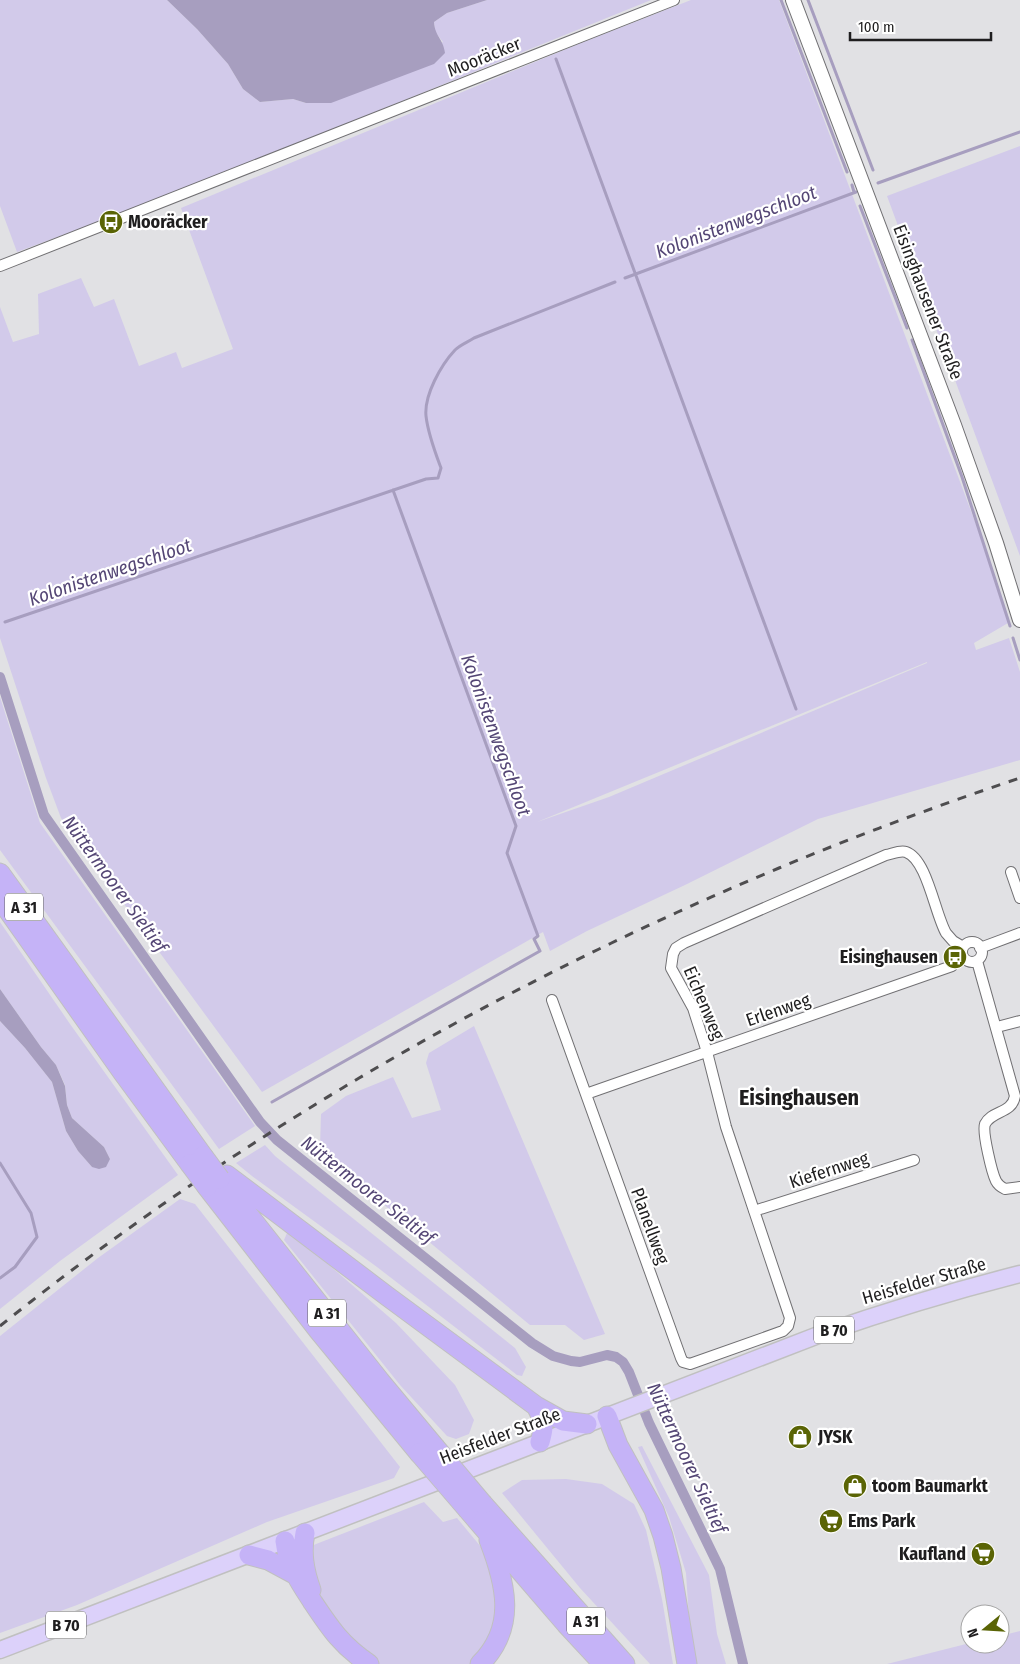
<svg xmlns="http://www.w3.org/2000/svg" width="1020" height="1664" font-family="'Fira Sans Condensed',sans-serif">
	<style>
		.green { fill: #d2caea; fill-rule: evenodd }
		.water { fill: #a79ebf }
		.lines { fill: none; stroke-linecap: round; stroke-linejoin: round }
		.stream { stroke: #a79ebf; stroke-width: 3 }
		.canal { stroke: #a79ebf; stroke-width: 10 }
		.minor-casing { stroke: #717073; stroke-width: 12 }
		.tertiary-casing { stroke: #717073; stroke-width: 16 }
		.primary-casing { stroke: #c0c0c0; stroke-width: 19 }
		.motorway-casing { stroke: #c0c0c0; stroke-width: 21 }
		.minor { stroke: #fff; stroke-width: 10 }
		.tertiary { stroke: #fff; stroke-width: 14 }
		.primary { stroke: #dcd1fa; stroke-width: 16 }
		.motorway { stroke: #c5b3f7; stroke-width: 19 }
		.rail { stroke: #4e4d4f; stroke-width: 3; stroke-dasharray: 9 9; stroke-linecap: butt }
		.motorway-bridge-casing { stroke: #c0c0c0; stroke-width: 21; stroke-linecap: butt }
		.motorway-bridge { stroke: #c5b3f7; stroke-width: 19 }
		.labels { text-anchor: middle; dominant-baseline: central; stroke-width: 4.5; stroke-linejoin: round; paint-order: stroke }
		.shield { fill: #fff; stroke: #626262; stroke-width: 1 }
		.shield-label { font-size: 16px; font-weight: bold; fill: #1f1e1f }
		.street-label { font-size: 18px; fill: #1f1e1f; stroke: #fff }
		.poi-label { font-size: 18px; font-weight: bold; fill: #1f1e1f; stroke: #fff; text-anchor: start }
		.water-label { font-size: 19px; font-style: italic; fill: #544675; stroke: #fff }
		.district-label { font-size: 22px; font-weight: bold; fill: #1f1e1f; stroke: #fff }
	</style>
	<rect width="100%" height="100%" fill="#e1e1e4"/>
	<!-- green -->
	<path class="green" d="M0,0H167L197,29L228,64L243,89L260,102L293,99L306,103L443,42L435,32L434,22L447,13L487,0H651L176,193L17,252L0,206Z
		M691,0H779L980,535L1008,623L974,643L976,650L1009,638L1020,672V760L818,819L685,885L587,931L550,951L543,932L262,1092L61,818L46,778L0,638V307L13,342L39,334L38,294L81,278L94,307L114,299L139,366L176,352L182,368L233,349L181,208L581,43ZM927,663L609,797L537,822L927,662Z
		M1020,146V556L887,196Z
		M0,697L40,823L255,1126L219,1149L0,850Z
		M0,922L70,1024L178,1175L60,1261L0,1309V1021L25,1048L52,1082L66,1131L78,1151L92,1167L110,1159L104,1147L72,1118L67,1105L65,1085L56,1065L41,1047L0,989Z
		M474,1026L605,1334L584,1340L565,1325H530L337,1166L320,1148L321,1114L346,1096L393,1077L412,1118L441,1110L426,1063L429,1053Z
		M265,1145L275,1156L515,1348L526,1367L522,1376L517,1375L377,1267L252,1176L236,1163Z
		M180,1199L195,1204L400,1467L394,1478L267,1522L77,1605L0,1633V1336L98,1258Z
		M287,1233H292L396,1323L455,1385L474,1420L469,1434L456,1439L447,1436L400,1385L284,1240Z
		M642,1446L709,1575L717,1634L726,1664H697L689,1619L686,1573L669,1517L638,1447Z
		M566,1479L602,1484L634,1504L646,1530L662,1599L673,1664H650L580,1588L502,1493L522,1480Z
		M424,1502L443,1522L457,1518L481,1547L492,1567L502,1611L478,1658L470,1664H377L367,1658L320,1603L308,1552L311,1546Z
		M1020,1631V1664H887L970,1643L1000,1644V1636Z"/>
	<!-- water -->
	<path class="water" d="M167,0H487L447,13L434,22C435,37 443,38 445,53L434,64L331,103H306L293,99L260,102L243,89L228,64L197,29Z
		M0,989L41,1047L56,1065L65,1086L67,1105L72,1118L104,1147L110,1159L106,1167L99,1169L92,1167L78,1151L66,1131L52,1082L25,1048L0,1021Z"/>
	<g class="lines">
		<!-- stream -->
		<path class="stream" d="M781,0L847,172
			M808,0L873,170
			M556,59L796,709
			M878,183L1020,132
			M852,185L854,192
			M860,206L907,328
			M625,278L856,192
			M912,340L962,477L1010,626
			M5,622L426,479L438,478L441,468C435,452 428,434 426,416C424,395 441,365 455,350C460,345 468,342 474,338L615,282
			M1013,638L1020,660
			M272,1102L540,951L534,939L538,936L507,853L516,826L393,490
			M0,1163L31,1213L37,1237L15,1267L0,1278"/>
		<!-- canal -->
		<path class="canal" d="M0,677L44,815L260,1122L277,1140L532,1343L553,1356L571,1361L580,1362L607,1355L616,1357L623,1362L629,1372L649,1423L720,1569L743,1664"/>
		<!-- minor casing -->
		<g class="minor-casing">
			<path id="minor" d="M0,266L674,0
				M1011,872L1020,898
				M962 952a10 10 0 1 1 20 0a10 10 0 1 1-20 0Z
				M980,948L1020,933
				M977,961L1015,1096C1012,1114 992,1110 985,1124C982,1132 992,1173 996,1181C998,1185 1001,1187 1005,1189L1020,1187
				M552,1000L681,1358L683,1362L690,1364L783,1331L788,1326L790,1318L726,1127L707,1052L693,1008L671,968L673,954L676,948L684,943L886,855C892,854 900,850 906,852C927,859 935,914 946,933L953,941L963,947
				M997,1027L1020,1021
				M586,1094L952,966
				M754,1211L914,1160"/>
		</g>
		<!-- tertiary casing -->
		<g class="tertiary-casing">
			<path id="tertiary" d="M793,0L954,425L996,543L1020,620"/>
		</g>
		<!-- primary casing -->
		<g class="primary-casing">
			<path id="primary" d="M0,1650L821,1334C887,1311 953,1291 1020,1274"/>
		</g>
		<!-- motorway casing -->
		<g class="motorway-casing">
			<path id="motorway" d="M0,873L203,1156
				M0,899L123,1073L190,1164
				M227,1175L387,1296L536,1406L563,1421L587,1424
				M220,1179L380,1381L435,1447
				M207,1187L318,1330L419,1453
				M536,1406C544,1420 545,1426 540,1442
				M607,1416L618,1445L654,1510L663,1536L671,1568L687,1664
				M483,1504L625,1664
				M468,1510L566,1624L603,1664
				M305,1533C301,1553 304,1570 311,1590
				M285,1541C288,1565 299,1581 312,1601C330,1628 341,1645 369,1664
				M249,1555L268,1560L294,1574
				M480,1664C517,1627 506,1584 489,1540"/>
		</g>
		<!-- minor -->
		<use href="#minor" class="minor"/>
		<!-- tertiary -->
		<use href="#tertiary" class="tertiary"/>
		<!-- primary -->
		<use href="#primary" class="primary"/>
		<!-- motorway -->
		<use href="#motorway" class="motorway"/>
		<!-- rail -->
		<path class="rail" d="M0,1326C236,1137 500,984 779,868C858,835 939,805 1020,778"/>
		<!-- motorway-bridge casing -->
		<g class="motorway-bridge-casing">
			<path id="motorway-bridge" d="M203,1156L220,1179
				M190,1164L207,1187
				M435,1447L483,1504
				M419,1453L468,1510"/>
		</g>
		<!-- motorway-bridge -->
		<use href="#motorway-bridge" class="motorway-bridge"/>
	</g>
	<!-- icons -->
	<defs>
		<g id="bus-disc" transform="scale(1.25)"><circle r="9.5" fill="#5a6405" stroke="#fff"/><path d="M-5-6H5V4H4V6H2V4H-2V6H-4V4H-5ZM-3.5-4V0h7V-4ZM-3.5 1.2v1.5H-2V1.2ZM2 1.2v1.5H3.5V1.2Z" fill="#fff"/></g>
		<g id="shop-disc" transform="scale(1.25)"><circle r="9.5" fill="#5a6405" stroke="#fff"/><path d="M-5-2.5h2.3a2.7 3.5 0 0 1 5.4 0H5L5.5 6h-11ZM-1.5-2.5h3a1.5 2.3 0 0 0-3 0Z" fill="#fff"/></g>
		<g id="supermarket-disc" transform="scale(1.25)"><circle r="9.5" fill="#5a6405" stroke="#fff"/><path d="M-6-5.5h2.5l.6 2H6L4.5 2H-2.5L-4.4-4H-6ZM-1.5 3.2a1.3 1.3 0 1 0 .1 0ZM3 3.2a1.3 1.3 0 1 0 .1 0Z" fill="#fff"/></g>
	</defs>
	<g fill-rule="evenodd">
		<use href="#bus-disc" x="111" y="222"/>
		<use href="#bus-disc" x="955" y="957"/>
		<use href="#shop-disc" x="800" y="1437"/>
		<use href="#shop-disc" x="855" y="1486"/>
		<use href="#supermarket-disc" x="831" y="1521"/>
		<use href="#supermarket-disc" x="983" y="1554"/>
	</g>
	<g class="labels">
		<!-- shield labels -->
		<g class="shield">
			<rect x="5" y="893.5" width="38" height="27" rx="4"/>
			<rect x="308" y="1299.5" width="38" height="27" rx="4"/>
			<rect x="814" y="1316.5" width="40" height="27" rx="4"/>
			<rect x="567" y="1607.5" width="38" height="27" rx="4"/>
			<rect x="46" y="1611.5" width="40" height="27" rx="4"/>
		</g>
		<g class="shield-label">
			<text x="24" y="907">A 31</text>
			<text x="327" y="1313">A 31</text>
			<text x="834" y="1330">B 70</text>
			<text x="586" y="1621">A 31</text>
			<text x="66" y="1625">B 70</text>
		</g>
		<!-- street labels -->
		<g class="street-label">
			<text transform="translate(484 57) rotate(-22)">Mooräcker</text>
			<text transform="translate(928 302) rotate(69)">Eisinghausener Straße</text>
			<text transform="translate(704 1003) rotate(67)">Eichenweg</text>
			<text transform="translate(778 1010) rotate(-19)">Erlenweg</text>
			<text transform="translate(829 1170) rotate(-18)">Kiefernweg</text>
			<text transform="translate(650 1226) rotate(70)">Planellweg</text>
			<text transform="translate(924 1281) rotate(-16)">Heisfelder Straße</text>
			<text transform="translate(500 1436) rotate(-21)">Heisfelder Straße</text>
		</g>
		<!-- poi labels -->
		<g class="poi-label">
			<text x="128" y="222">Mooräcker</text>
			<text x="938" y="957" text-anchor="end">Eisinghausen</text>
			<text x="818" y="1437">JYSK</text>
			<text x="872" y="1486">toom Baumarkt</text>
			<text x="848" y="1521">Ems Park</text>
			<text x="966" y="1554" text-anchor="end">Kaufland</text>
		</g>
		<!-- water labels -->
		<g class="water-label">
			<text transform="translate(736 222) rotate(-21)">Kolonistenwegschloot</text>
			<text transform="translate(110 572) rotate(-19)">Kolonistenwegschloot</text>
			<text transform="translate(496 735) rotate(70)">Kolonistenwegschloot</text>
			<text transform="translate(115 884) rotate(54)">Nüttermoorer Sieltief</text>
			<text transform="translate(368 1190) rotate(38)">Nüttermoorer Sieltief</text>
			<text transform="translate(687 1458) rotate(65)">Nüttermoorer Sieltief</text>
		</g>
		<!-- district labels -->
		<g class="district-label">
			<text x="799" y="1097">Eisinghausen</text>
		</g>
	</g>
	<!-- north arrow -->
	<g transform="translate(985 1629) rotate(252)"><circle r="24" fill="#ffffff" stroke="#a5a5a5"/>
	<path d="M0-4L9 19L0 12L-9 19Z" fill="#5a6405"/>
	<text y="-8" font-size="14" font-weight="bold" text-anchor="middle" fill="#1f1e1f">N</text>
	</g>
	<!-- scale -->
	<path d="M850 32v8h141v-8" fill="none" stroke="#1f1e1f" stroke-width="2.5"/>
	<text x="858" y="32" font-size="15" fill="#1f1e1f" stroke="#ffffff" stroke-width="4" paint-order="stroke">100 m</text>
</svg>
